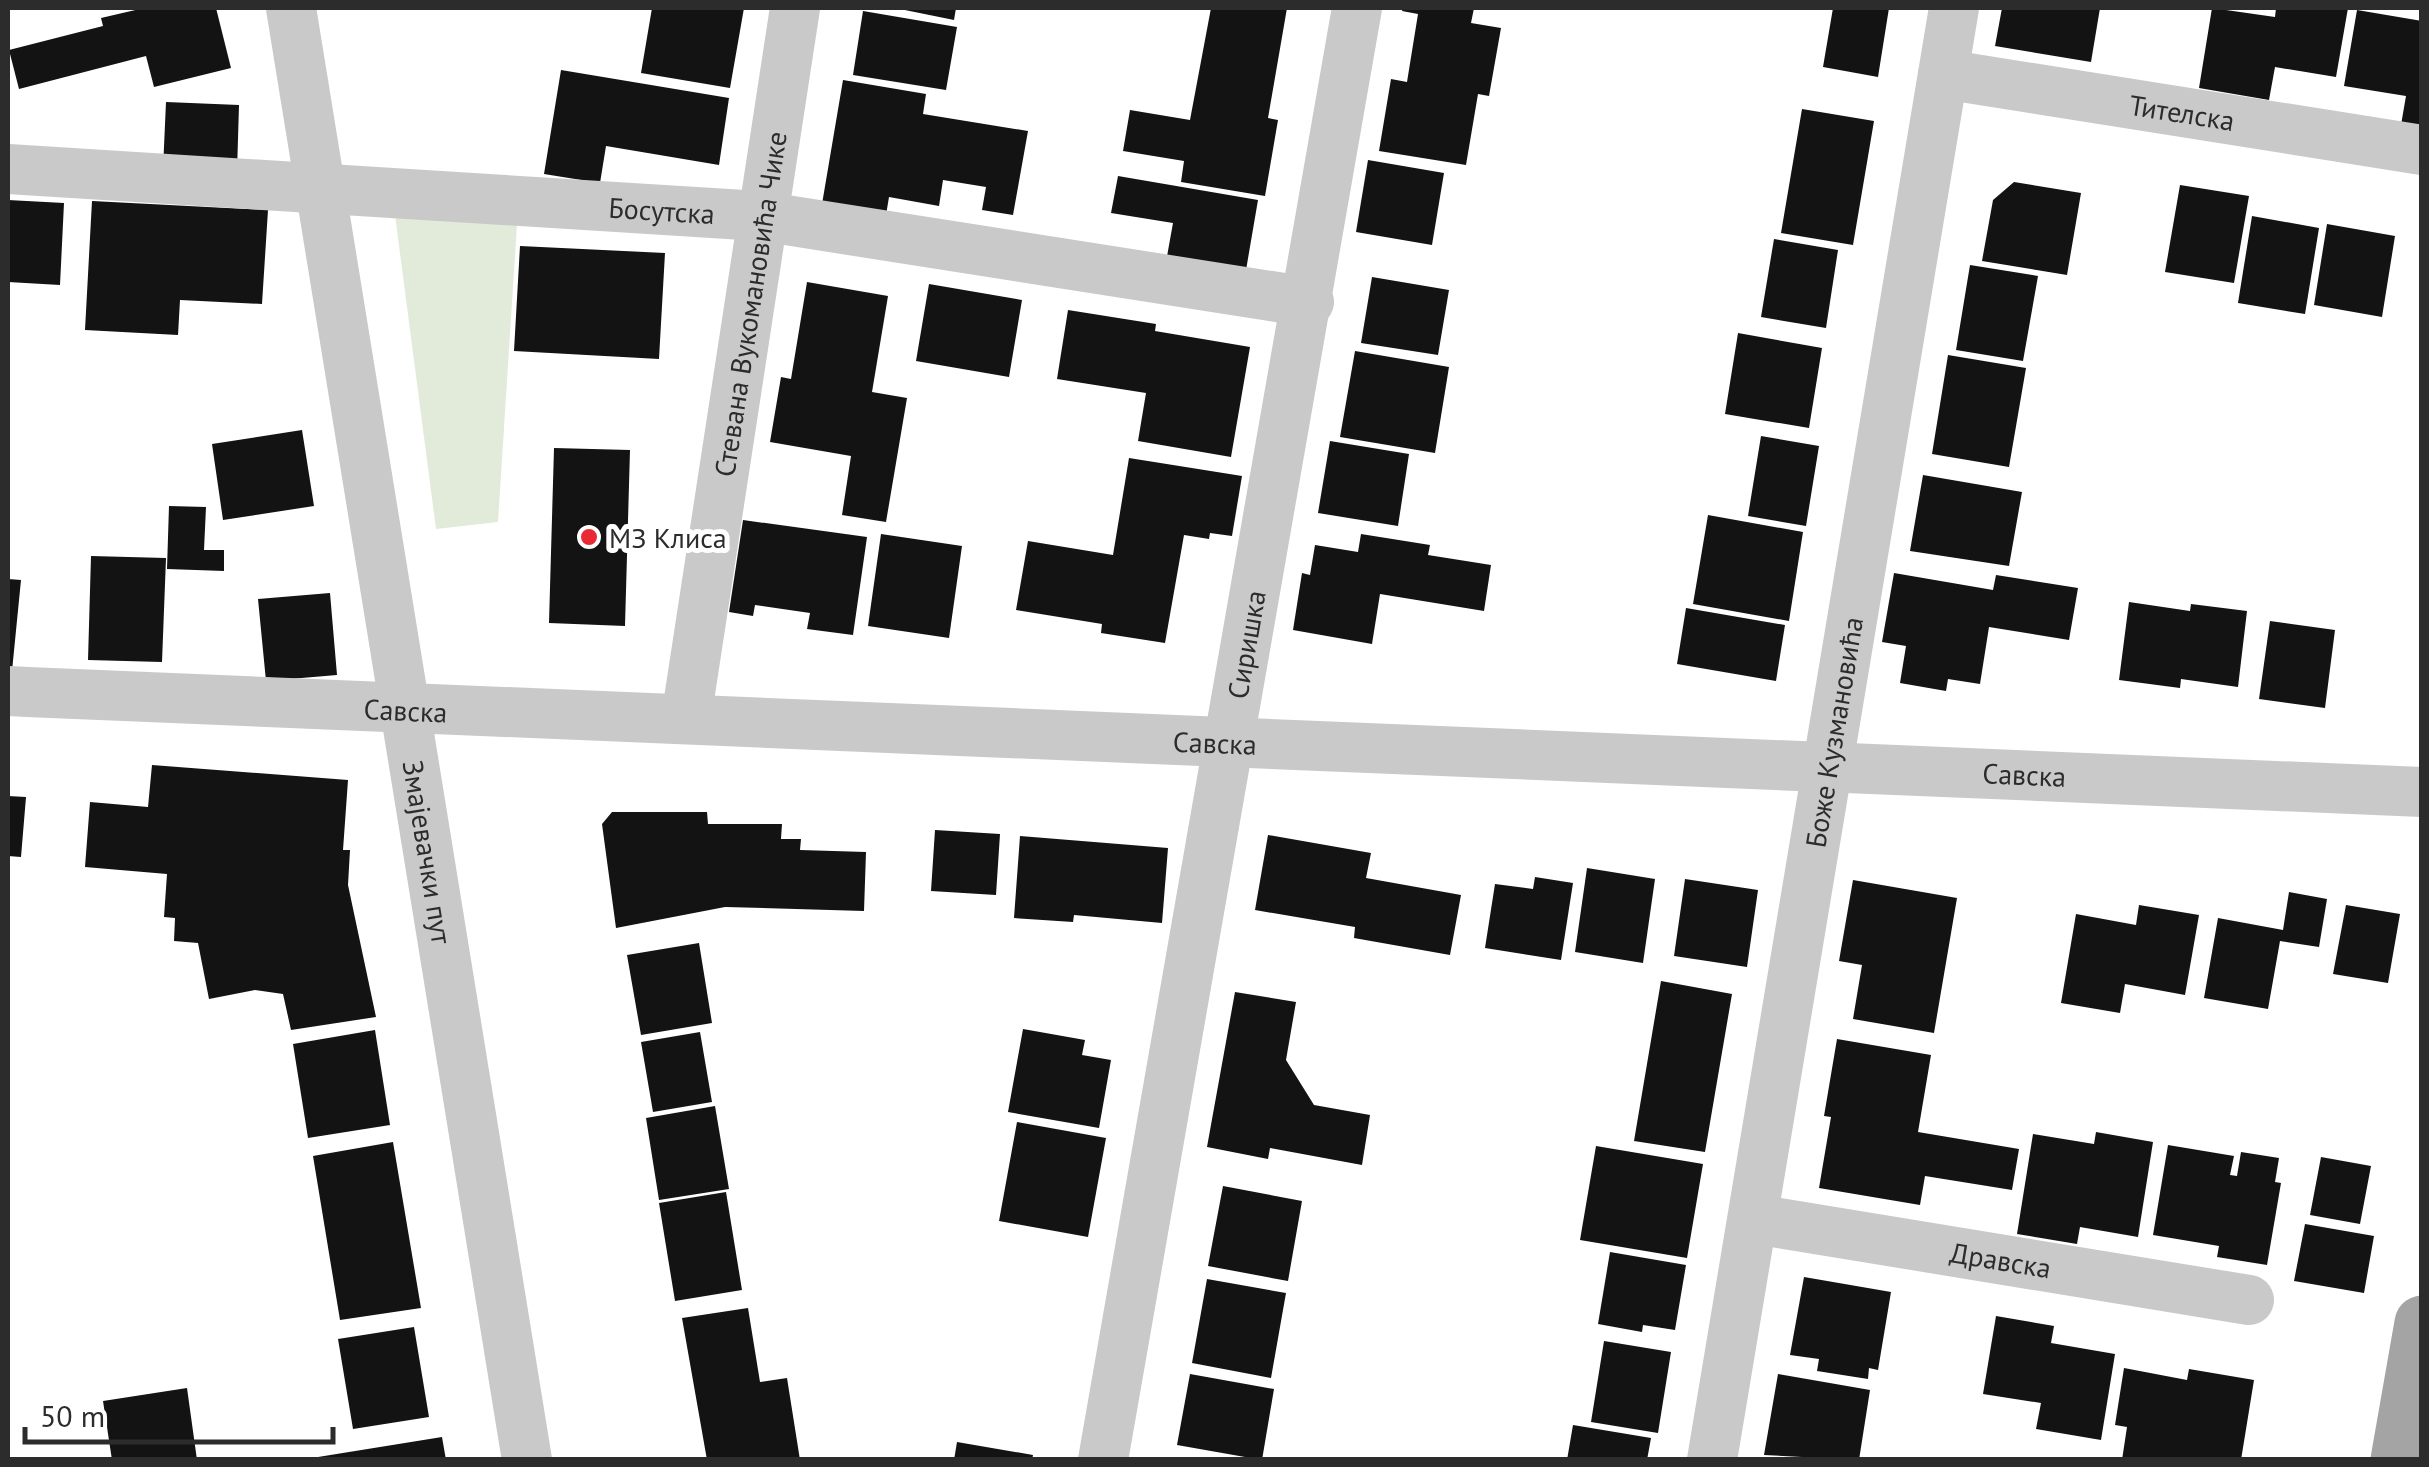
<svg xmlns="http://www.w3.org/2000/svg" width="2429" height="1467" font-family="'PT Sans',sans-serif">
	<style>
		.green { fill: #e2ebd9 }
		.building { fill: #131313 }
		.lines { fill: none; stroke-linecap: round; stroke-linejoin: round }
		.minor { stroke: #c9c9c9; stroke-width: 50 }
		.major { stroke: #a4a4a4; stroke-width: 55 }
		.poi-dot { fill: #e92934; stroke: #fff; stroke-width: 4 }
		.labels { text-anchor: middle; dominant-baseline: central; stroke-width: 10; stroke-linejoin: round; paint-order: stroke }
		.street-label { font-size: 28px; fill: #2c2c2c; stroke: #fff }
		.poi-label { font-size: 28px; fill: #2c2c2c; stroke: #fff; text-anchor: start }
	</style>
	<rect width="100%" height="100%" fill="#fff"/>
	<!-- green -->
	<path class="green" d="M395,215L517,224L498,522L436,529Z"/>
	<!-- building -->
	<path class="building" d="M144,8H216L231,68L154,87L146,56L19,89L9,50L103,26L101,18Z
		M652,8H744L730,88L641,73Z
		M895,8H956L954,20Z
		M1211,8H1287L1268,118L1278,120L1265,196L1181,182L1184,161L1123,151L1130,110L1190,120Z
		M1403,8H1474L1471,23L1501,28L1489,96L1478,94L1466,165L1379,151L1391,79L1407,82L1418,14L1402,11Z
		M1833,8H1889L1878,77L1823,67Z
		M2002,8H2100L2091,62L1995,46Z
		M2212,8L2275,17L2276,8H2348L2336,77L2275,67L2269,100L2199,88Z
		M2357,10L2422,21V128L2401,125L2406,96L2344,86Z
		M863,11L957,27L946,90L853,75Z
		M561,70L729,98L719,165L606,146L600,183L544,174Z
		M843,80L926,94L923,114L1028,131L1013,215L982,210L986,187L943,180L939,206L889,197L885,221L821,210Z
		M166,102L239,105L237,172L163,169Z
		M1802,109L1874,121L1853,245L1781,233Z
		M1368,160L1444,173L1432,245L1356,232Z
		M1118,176L1258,200L1245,276L1166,262L1173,223L1111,213Z
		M2014,182L2081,193L2067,275L1982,261L1993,200Z
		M2180,185L2249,196L2234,283L2165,272Z
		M8,200L64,203L60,285L8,282Z
		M92,201L268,210L262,304L180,300L178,335L85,330Z
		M2252,216L2319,228L2305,314L2238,303Z
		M2327,224L2395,236L2382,317L2314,305Z
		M1774,239L1838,250L1826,328L1761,317Z
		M520,246L665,253L659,359L514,351Z
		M1970,265L2038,276L2023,361L1956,350Z
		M1372,277L1449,290L1438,355L1361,343Z
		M807,282L888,296L872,392L907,398L886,522L842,515L851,456L770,442L781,377L791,379Z
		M929,284L1022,300L1009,377L916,361Z
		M1068,310L1156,324L1155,331L1250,347L1231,457L1138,441L1146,393L1057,379Z
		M1738,333L1822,348L1809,428L1725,414Z
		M1355,351L1449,367L1435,453L1340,437Z
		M1948,355L2026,368L2009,467L1932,454Z
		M302,430L314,506L223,520L212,444Z
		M1761,436L1819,446L1806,526L1748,516Z
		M1330,441L1409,454L1398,526L1318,513Z
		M554,448L630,450L625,626L549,623Z
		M1129,458L1242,476L1232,536L1210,533L1209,539L1184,535L1165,643L1101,633L1102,624L1016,610L1028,541L1113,555Z
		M1923,475L2022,492L2009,566L1910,551Z
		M169,506L206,507L204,550H224V571L167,569Z
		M1708,515L1803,532L1789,621L1693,604Z
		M743,520L867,537L853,635L807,629L810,613L755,605L753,616L729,612Z
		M881,534L962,546L949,638L868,626Z
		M1361,534L1430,545L1428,555L1491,565L1484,611L1380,594L1372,644L1293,630L1302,573L1310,575L1315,545L1358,552Z
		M91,556L166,558L162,662L88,660Z
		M1894,573L1993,590L1996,575L2078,588L2069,640L1989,627L1980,684L1948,679L1946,691L1900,683L1906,646L1882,642Z
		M8,579L21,580L12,671H8Z
		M330,593L337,675L266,681L258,599Z
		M2129,602L2190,611L2191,604L2247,611L2238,687L2181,679L2180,688L2119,680Z
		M1686,608L1785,625L1776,681L1677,664Z
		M2270,621L2335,630L2325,708L2259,699Z
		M152,765L348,780L343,850H350L348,885L376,1017L291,1030L283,994L255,990L209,999L198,943L174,941L175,918L164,917L167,874L85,867L90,802L148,807Z
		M8,796L26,797L21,857L8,856Z
		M612,812H707L708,824H782L781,839H801L800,850L866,852L864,911L725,907L616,928L602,824Z
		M935,830L1000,834L996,895L931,891Z
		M1268,835L1371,853L1366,878L1461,895L1450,955L1354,938L1355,927L1255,910Z
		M1020,836L1168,848L1162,923L1074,915L1073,922L1014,918Z
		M1587,868L1655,879L1643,963L1575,952Z
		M1535,877L1573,883L1561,960L1485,948L1495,884L1533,889Z
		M1685,879L1758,890L1747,967L1674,956Z
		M1853,880L1957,898L1934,1033L1853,1019L1862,965L1839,961Z
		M2289,892L2327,899L2319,947L2280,941L2268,1009L2204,998L2218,918L2283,930Z
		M2139,905L2199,915L2185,995L2125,984L2120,1013L2061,1003L2076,914L2136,925Z
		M2346,905L2400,914L2388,983L2333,974Z
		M699,943L712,1023L641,1035L627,955Z
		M1661,981L1732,994L1705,1152L1634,1141Z
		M1235,992L1296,1002L1286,1060L1314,1105L1370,1115L1362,1165L1270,1148L1268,1159L1207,1147Z
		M1023,1029L1085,1040L1082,1055L1111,1060L1099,1128L1008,1112Z
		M375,1030L390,1125L308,1138L293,1044Z
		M700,1032L712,1102L653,1112L641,1042Z
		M1837,1039L1931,1055L1918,1132L2019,1149L2012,1190L1925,1176L1920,1205L1819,1188L1831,1117L1824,1116Z
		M715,1106L729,1189L659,1200L646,1118Z
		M1017,1122L1106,1138L1088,1237L999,1221Z
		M2096,1132L2153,1142L2138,1237L2080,1227L2077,1244L2017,1234L2033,1134L2094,1144Z
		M393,1142L421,1308L340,1320L313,1156Z
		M2168,1145L2234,1156L2230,1175L2237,1176L2241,1152L2279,1158L2275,1182L2281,1183L2267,1265L2217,1257L2219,1246L2153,1235Z
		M1596,1146L1703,1164L1687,1258L1580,1240Z
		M2321,1157L2371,1166L2360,1224L2310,1215Z
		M1223,1186L1302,1201L1288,1281L1208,1266Z
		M726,1192L742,1290L675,1301L659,1203Z
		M2305,1224L2374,1236L2364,1293L2294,1281Z
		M1610,1252L1686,1265L1675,1330L1643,1325L1642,1332L1598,1324Z
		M1804,1277L1891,1292L1878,1370L1869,1368L1868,1379L1817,1371L1819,1359L1790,1355Z
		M1207,1279L1286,1293L1271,1378L1192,1363Z
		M748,1308L760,1382L787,1378L800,1460H707L682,1318Z
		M1996,1316L2054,1326L2051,1343L2115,1354L2101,1440L2036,1429L2041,1403L1983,1394Z
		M414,1327L429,1417L353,1429L338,1339Z
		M1604,1341L1671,1352L1658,1433L1591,1422Z
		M2124,1368L2187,1380L2189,1369L2254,1380L2241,1460H2122L2127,1427L2115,1425Z
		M1190,1374L1274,1389L1262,1460L1177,1445Z
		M1778,1374L1870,1390L1859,1460L1764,1455Z
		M187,1388L197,1460H112L103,1401Z
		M1573,1425L1651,1438L1647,1460H1567Z
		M442,1437L446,1460H318V1457Z
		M957,1442L1033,1455L1032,1460H954Z"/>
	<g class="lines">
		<!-- minor -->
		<g class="minor">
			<path id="s1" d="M291,8L527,1460"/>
			<path id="s2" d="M1943,74L2422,150"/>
			<path id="s3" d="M8,169L760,216L1309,302"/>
			<path id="s4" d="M8,691C812,732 1617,753 2422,792"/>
			<path id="s5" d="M686,719L795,8"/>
			<path id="s6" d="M1754,1219L2249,1300"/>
			<path id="s7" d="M1103,1460L1357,8"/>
			<path id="s8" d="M1712,1460L1954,8"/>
		</g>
		<!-- major -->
		<path class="major" d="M2398,1460L2422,1323"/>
	</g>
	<!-- markers -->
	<circle class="poi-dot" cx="589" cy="537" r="10"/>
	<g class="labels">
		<!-- street labels -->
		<g class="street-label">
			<text stroke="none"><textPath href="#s2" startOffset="242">Тителска</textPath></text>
			<text stroke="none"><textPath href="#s3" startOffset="655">Босутска</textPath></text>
			<text stroke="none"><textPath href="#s5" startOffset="420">Стевана Вукомановића Чике</textPath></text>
			<text stroke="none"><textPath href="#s7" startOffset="828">Сиришка</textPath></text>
			<text stroke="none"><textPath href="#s4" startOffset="398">Савска</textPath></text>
			<text stroke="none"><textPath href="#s8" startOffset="738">Боже Кузмановића</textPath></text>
			<text stroke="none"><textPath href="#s4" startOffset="1208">Савска</textPath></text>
			<text stroke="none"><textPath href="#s4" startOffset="2018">Савска</textPath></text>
			<text stroke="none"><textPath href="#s1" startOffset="855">Змајевачки пут</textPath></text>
			<text stroke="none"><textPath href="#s6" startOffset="250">Дравска</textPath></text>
		</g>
		<!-- poi labels -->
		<g class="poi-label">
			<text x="609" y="537">МЗ Клиса</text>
		</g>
	</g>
	<!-- border -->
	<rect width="2429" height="1467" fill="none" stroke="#2c2c2c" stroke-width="20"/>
	<!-- scale -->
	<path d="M25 1427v15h308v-15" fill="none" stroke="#2c2c2c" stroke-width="5"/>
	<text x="40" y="1427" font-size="30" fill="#2c2c2c" stroke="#ffffff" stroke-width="8" paint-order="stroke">50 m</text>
</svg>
